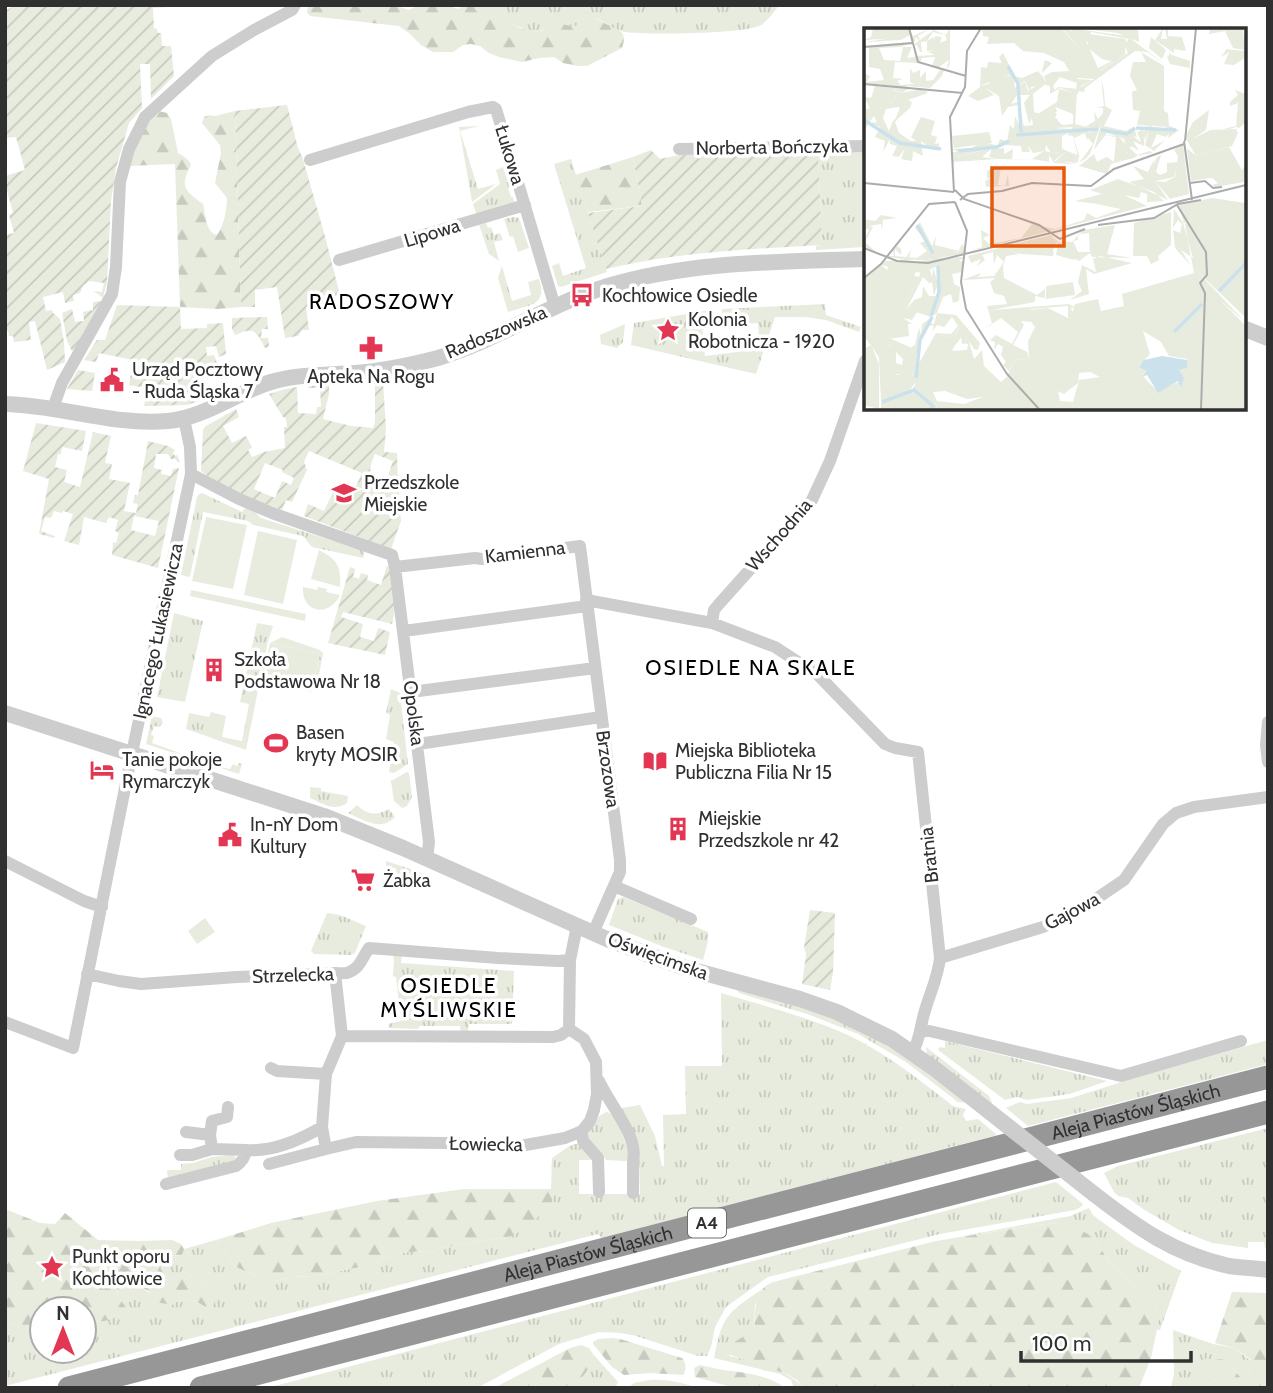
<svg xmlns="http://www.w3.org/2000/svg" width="1273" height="1393" font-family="Cabin,sans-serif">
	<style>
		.grass { fill: url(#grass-tufts) }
		.forest { fill: url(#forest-firs) }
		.garden { fill: url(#garden-furrows); fill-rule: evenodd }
		.pitch { fill: #e7ecde }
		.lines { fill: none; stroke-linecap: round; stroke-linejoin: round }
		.minor { stroke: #cdcdcd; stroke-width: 12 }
		.tertiary { stroke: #cdcdcd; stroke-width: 16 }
		.motorway { stroke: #979797; stroke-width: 23 }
		.tertiary-bridge { stroke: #cdcdcd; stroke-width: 16 }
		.labels { text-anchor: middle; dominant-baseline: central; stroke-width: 7; stroke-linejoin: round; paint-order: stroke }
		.shield { fill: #fff; stroke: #6e6e6e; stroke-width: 2 }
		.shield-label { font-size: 18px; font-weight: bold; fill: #303030 }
		.street-label { font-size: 19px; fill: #303030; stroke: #fff }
		.poi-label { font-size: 19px; fill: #303030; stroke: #fff; text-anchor: start }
		.neighbourhood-label { font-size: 21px; letter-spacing: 2px; fill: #000; stroke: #fff }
		.inset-river { fill: none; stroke: #cbe2ec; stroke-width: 3.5 }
		.inset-road { fill: none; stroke: #acacac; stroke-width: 2 }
		.view { fill: #e8590c; fill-opacity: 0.15; stroke: #e8590c; stroke-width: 3.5 }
		.inset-edge { fill: none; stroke: #303030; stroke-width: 3.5 }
	</style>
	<defs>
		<pattern id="grass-tufts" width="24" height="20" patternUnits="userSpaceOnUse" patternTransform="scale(1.75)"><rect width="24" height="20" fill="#e7ecde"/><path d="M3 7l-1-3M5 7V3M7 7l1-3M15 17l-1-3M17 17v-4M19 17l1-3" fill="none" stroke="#c6cbbf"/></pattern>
		<pattern id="forest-firs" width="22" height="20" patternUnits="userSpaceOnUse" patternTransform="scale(1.75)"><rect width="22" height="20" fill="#e7ecde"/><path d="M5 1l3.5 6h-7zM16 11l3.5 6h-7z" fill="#c6cbbf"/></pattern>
		<pattern id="garden-furrows" width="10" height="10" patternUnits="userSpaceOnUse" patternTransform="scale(1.75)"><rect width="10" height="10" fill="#e7ecde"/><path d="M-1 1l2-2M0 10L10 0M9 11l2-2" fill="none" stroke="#c6cbbf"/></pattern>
	</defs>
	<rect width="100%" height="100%" fill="#fff"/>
	<!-- grass -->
	<path class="grass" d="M490,5H780C774,11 768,21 761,25C748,34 643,35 625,32C615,30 605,23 596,18L573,27L555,24L546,30L531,32L512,24L498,15Z
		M479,126L460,131L478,189L496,184L472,202L459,127Z
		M865,149V247L816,250V246L822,245L818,151Z
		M571,159L607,272L561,287L558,286L552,266L559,263L563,276L586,268L554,164Z
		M503,167L510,187L508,188L511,197H513L514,202L477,216L473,204L500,184L496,170Z
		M514,217L519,218L529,248L518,252L513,236L510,237L504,219Z
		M486,223L488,228L491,227L494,235L500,233L503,240L494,242L499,261L489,254L479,225Z
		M502,266L512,301L531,295L528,282L539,279C548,306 529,305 508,312L498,278Z
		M825,304L826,315L861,327L859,332L826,320L805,317H775L756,374L631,345L634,323L710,310L711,323L702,324L705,356L760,349L758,323L723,326L722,309Z
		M625,324L623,342L617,348L601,344L600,335Z
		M202,493L242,512L245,508L255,512L261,518L365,551L363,558L312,547L303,536L253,525L248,521L203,512L190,577L181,575L197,497L198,495Z
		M174,613L203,621L185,702L157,697Z
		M257,623L273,626L268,641L246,750L186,729L189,713L209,717L211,712L226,716L222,737L242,741L249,704L240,702Z
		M282,637L320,650L323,653L316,691L312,689L320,654L270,643Z
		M391,689L400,693L408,764L394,773L389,772L394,742L386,739L390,715L386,713Z
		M152,716L161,718L163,723L159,727L154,726L151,735L154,736L152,743L219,767L230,769L233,764L237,766L239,763L242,764L239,774L146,744Z
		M407,772L409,773L412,797L407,806L402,808L394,801L391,781Z
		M310,787L321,788V791L348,796L347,803C334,812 324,804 310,798Z
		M357,805C367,815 377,816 389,809L395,817C381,832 364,820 348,813Z
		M386,861L431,876V882L428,884L396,883V868H386Z
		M623,897L708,932V941L703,960L664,947L609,925L618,899Z
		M327,913L340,915L366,926L355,953L351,955L314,954L311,951Z
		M402,953L401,963L514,971L512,1024H469L468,1032H461L460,1026H420L418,1029L389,1028L388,1024L401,1021L396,977L393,976L394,960L393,956Z
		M737,990L812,1009L883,1041L969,1103L958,1102L906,1062L858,1034L810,1015L739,993Z
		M721,993C764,1006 809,1017 850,1036C887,1054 920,1080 953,1106L966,1109L963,1115L966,1121L978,1119L997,1135L602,1238L598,1234L5,1386V1325L13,1324L31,1329L42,1320V1351H84V1322C103,1322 113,1321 126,1307L118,1297L117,1286H138L171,1305C187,1295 191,1299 206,1307L214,1304V1290L182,1271L178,1284L175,1288L167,1279L161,1269L160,1263L169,1255L182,1256L184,1249L216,1240L226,1251L234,1266L256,1276L274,1281L293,1277L314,1276L360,1267H372L381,1259L397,1253L425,1251L433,1253L440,1248L512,1236L555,1190L551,1189L552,1158L568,1147L574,1144H581L591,1156V1160H579V1194H640L639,1159L622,1108L640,1105L655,1136L662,1166H664L663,1115L686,1114L685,1066H722Z
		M1268,1040V1064L1028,1126L1006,1108L1020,1102L1027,1104L1071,1098L1147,1074Z
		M945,1041L1107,1081L1070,1094L1027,1100L1017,1097L1005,1100L938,1050L939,1047L945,1048Z
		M926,1047L989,1096L992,1103L990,1105L927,1055Z
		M607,1112L615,1116L629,1151L628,1160L626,1161L605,1160L606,1158H602C599,1154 592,1149 590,1145C584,1133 596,1115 607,1112Z
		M1268,1128V1248H1265L1264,1242H1248V1248L1212,1243L1179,1230L1143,1209L1128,1198L1118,1196L1114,1192L1104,1173L1118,1166Z
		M232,1155L236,1157L234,1162L168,1180L167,1170H181V1164L193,1163L212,1157Z
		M1056,1182L1083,1204L1081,1207L1075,1210L940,1234L768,1277L726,1307L715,1327L711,1347L707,1356H698L636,1336L621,1333L599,1332L559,1344L477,1388H267Z
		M1089,1208L1093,1215L1098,1219L1134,1245L1181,1271L1160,1330L1156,1329L1159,1315L1157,1307L1150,1299L1128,1281L1110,1263L1096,1241L1088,1234L1058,1223L1036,1225L947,1239L1070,1216Z
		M761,1290L755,1305L754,1329L729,1356C751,1360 789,1369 803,1388H794L791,1380L780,1374L714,1358C722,1316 727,1313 761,1290Z
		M1173,1330L1213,1344L1234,1348L1251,1361V1367L1247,1377L1241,1378L1231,1366L1209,1375L1225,1388H1171L1174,1373Z
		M593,1354L618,1382L615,1388H569C581,1379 590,1369 593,1354Z
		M649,1380C666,1379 681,1382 697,1388H627L634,1383Z"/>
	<!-- forest -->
	<path class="forest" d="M312,5H393L409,10L415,7V5H445L459,9L463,5H490C502,20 525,36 545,30C549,29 552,25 555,24C563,23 570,28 578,25L580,15L586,12C593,16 599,21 606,24C619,31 628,30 622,48L587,66H578L563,63L554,57L539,58L522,62L499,57L489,53L480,46L471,44L463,45L453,52H433L421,45L409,33L399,26L310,16L307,12L308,7Z
		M159,111L167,113L171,119L178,153C183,156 189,159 191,165C179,187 185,191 203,204C206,214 205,232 217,235C224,225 227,210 227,198L215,183L221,153L220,145L202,123L204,117L209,115L215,116L235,111L241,307L217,309L180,307L175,164L129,166L143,129L156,112Z
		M633,157L642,206L588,212L575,175Z
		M464,1189H555V1194L547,1209L527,1227L512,1236L440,1248L433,1253L425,1251L397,1253L381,1259L372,1267H360L314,1276L293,1277L274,1281L261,1282L256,1276L234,1266L226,1251L216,1240L271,1223L377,1201Z
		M5,1209L40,1223L55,1224L65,1213L98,1240L138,1241L172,1240L181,1244L184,1249L182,1256L169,1255L160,1263L161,1269L167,1279L175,1287L178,1284L176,1276L182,1271L214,1290V1304L206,1307C191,1299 187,1295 172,1305L156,1302L150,1292L139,1286L129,1292L117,1286L118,1297L126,1307C113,1322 104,1322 84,1322V1309H42V1320L31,1330L13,1324L5,1325Z
		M1058,1223L1072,1226L1088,1234L1096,1241L1110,1263L1128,1281L1150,1299L1157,1307L1160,1315L1151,1358L1139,1388H803L797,1380L787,1374L725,1353C730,1341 744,1338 754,1329C757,1309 751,1292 773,1282L936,1241L1036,1225Z
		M1232,1292L1268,1293V1388H1225L1209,1375L1202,1366L1206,1358L1213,1360L1222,1359L1231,1366L1241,1378L1247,1377L1251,1367V1360L1234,1348L1215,1343Z
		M612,1338L620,1339L682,1358C686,1362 687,1370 683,1375L650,1373L624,1375L612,1367L593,1344V1342L598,1339Z
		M581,1345L589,1348L593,1354C589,1373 583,1377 569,1388H494L570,1348Z
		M700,1365C706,1366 712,1368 718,1369C740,1373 766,1373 785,1388H735L695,1377L694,1368Z"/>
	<!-- garden -->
	<path class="garden" d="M15,5H168V7L153,8L154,28L157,29L158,33H161L162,46H171L174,76L151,99L150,64H140L142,108L129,123L116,168L111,201L107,282L103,298L94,291L102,292L104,283L89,281L83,286L80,293L73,295L74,301L65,303L63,292L43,297L46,311L52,310L53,313L60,319L64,342L65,362L47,370L35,321L29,322L31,340L14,342L13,336H9L8,331H5V235L14,233L9,215L13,213L5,183V176L25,170L16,137L5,138V11Z
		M287,105L298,148L303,159L326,240L340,295C325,297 319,304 306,307L309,330H302L298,336L285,338L277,287L255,290V307H241L235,111Z
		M651,150L660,159L679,155L818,151L822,245C749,249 677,252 606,269L588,213L642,206L633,157Z
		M101,301L75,351H72L67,341L62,313L72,309L75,322L84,321L83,312L93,310V302Z
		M117,305L180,307L181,329L207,328V324L223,323L226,354L219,357L216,346L206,347L207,356L214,355L219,368L203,374L199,363H195V360L190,361L193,376L200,377L208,398L187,405L144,406L147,388L129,385L133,360L99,353L96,362L84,360L97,340H105Z
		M267,317L268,329H262L261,338H268L269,347L265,348C256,330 254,327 235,335L232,329V318Z
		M78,370L95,373L92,391L67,389Z
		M375,381H383L386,430L384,452L397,453L398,486L401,521L391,549L304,516L308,504L324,511L336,486L353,493L362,473L309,451L304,462L307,470L292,502L286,500L282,510C254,500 224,490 201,471L203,430L206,426L236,409L239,417L223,426L232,443L246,436L252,447L248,450L252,457L264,452L285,448L284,427H287L286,418L283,417L269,394L286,389L297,387L298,413L316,414L317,407H321L320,388H308V386L329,385V394L323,419L351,426L373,428L375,422ZM375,454L393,461L388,476L394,478L392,482L370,473L371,464ZM265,463L283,470L282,472L294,478L291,485L282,481L275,498L254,489Z
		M36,423L86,431L82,451L62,447L61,454H58L55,467L67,470L64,482L80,487L93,432L111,436L105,463L112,464L109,479L130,483L124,511L136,513L138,504L133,503L135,495H138L148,441L168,446L175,450L173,453L175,456L177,455L180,462H177L176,459H171L168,454H156L154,468L162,470L161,474L171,476L173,469L179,468L158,568L112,555L113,542L116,543L119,533L115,531L118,520L109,517L106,523L84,517L79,545L64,541L73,514L63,511L62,513L54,511L51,518L45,517L41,531L55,536L54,538L39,534L49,479L23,471ZM134,516L159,521L155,536L131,530Z
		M387,566L391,567L395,610L392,624L343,612L341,617L363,624L360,637L374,641L378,628L390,632L385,655L328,643L350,567L355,569L353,577L359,579L361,573L368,575L367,580L381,585Z
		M810,910L835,913L833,973L830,990L802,984L806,954L804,947Z"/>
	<!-- pitch -->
	<path class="pitch" d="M206,517L247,525L233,589L192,581Z
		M258,531L297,540L283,604L244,595Z
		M319,550C338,560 341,566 340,587L311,579Z
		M303,587L317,590L318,587L327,589L326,592L340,595C329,618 301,613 303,587Z
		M191,590L306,614L305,621L190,596Z
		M270,643L320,654L311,692L261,681Z
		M205,918L215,932L197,944L188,931Z"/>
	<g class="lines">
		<!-- minor -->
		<path class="minor" d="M679,149L865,146
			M310,160L468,112L493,107L496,109L555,307
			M339,260L525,205
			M53,408L62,383L112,294L116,267L120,182L129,149L145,117L212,56L254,30L292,10L295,5
			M191,474L239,499L272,513L392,555L395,567L429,842L427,859
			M395,567L475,558L482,559L580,546L620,860V872L593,933
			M586,600L712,623L775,647L818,675L885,744L895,748L918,752L940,958
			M712,623L714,610L719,604L812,500L830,461L865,361
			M404,631L587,606
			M411,692L595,668
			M1268,722L1266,745L1268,762
			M418,744L601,717
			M5,861L84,901L102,907
			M614,886L691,919
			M335,973L342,1036
			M87,974L119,981L141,984L237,977L347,973C360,969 362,958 369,948L498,958L558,961L570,960
			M5,1022L73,1048L132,753L191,474L190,447L184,419
			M569,1029L584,1039L596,1062L597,1094L594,1110L590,1121L582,1131L565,1138L520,1146L446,1143L356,1142L326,1149L322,1127L326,1074L342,1036L553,1037L561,1035L569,1029L570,960L577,926
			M921,1029L1121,1076L1241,1041
			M912,1053C920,1040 920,1028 924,1014C929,995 938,978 940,958L1043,927L1071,915L1087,905L1124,880L1163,824L1176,813L1194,807L1268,797
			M271,1068L277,1071L326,1074
			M599,1081C609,1104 639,1136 633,1161V1193
			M582,1131L583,1141L598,1158L599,1192
			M186,1132L210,1135L212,1149
			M210,1135L212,1121L227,1117L228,1107
			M180,1155H192L212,1149L246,1150
			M269,1164L326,1149
			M166,1184L236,1166C242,1162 245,1158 246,1150C272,1152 300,1140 322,1127"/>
		<!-- tertiary -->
		<path class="tertiary" d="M1243,328L1268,338
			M5,404C59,405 114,426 168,421C206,417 235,393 271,382C298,374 327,375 355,373C383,371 411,365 438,358C498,340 549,304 608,286C691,261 779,262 865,259
			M5,713L324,816L403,848L609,940L682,967L800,999L837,1012L892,1039L935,1069L991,1113
			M1094,1194C1138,1228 1174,1254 1229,1266C1242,1268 1255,1268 1268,1270"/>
		<!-- motorway -->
		<g class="motorway">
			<path id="s1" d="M69,1388L1268,1077"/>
			<path d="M201,1388L1268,1112"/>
		</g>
		<!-- tertiary-bridge -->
		<path class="tertiary-bridge" d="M991,1113L1094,1194"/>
	</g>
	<!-- icons -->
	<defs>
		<g id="bus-bare" transform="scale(1.89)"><path d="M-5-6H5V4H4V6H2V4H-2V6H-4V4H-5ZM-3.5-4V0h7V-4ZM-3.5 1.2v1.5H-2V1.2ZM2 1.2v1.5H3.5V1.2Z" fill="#e23652" stroke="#fff" stroke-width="2.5" paint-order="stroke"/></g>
		<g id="sight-bare" transform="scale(1.89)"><path d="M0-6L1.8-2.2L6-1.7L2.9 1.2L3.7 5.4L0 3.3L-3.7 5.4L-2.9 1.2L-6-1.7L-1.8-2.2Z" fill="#e23652" stroke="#fff" stroke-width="2.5" paint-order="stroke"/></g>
		<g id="pharmacy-bare" transform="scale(1.89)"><path d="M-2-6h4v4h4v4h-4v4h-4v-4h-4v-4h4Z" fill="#e23652" stroke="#fff" stroke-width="2.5" paint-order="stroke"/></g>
		<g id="civic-bare" transform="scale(1.89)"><path d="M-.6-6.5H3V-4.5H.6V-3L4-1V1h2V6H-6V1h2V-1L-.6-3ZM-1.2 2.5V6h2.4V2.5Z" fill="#e23652" stroke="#fff" stroke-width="2.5" paint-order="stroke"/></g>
		<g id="school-bare" transform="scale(1.89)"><path d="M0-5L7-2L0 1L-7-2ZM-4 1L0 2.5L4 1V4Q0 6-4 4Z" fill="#e23652" stroke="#fff" stroke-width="2.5" paint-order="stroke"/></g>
		<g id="building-bare" transform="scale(1.89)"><path d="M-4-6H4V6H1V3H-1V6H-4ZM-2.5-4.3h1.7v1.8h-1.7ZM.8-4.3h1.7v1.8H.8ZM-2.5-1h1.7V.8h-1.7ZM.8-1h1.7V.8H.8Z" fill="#e23652" stroke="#fff" stroke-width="2.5" paint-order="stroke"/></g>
		<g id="stadium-bare" transform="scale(1.89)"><path d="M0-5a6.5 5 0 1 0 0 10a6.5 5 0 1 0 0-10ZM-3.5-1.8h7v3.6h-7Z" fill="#e23652" stroke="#fff" stroke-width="2.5" paint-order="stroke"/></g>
		<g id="library-bare" transform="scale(1.89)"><path d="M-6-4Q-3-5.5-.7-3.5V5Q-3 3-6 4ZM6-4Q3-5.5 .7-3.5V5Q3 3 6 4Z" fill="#e23652" stroke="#fff" stroke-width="2.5" paint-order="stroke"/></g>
		<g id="hotel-bare" transform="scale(1.89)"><path d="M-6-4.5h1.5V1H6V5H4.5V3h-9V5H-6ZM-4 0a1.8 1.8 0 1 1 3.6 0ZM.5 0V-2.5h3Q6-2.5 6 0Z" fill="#e23652" stroke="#fff" stroke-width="2.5" paint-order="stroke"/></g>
		<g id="supermarket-bare" transform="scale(1.89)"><path d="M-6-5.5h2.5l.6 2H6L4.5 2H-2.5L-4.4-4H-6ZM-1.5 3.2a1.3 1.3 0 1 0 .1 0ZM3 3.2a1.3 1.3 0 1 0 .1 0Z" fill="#e23652" stroke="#fff" stroke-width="2.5" paint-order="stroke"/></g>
	</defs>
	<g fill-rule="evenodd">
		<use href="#bus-bare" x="582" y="295"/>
		<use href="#sight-bare" x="668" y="330"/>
		<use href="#pharmacy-bare" x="371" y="348"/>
		<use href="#civic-bare" x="112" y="380"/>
		<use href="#school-bare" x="344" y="493"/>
		<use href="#building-bare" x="214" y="670"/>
		<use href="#stadium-bare" x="276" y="743"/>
		<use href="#library-bare" x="655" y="761"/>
		<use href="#hotel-bare" x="102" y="770"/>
		<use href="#building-bare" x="678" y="829"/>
		<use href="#civic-bare" x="230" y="835"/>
		<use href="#supermarket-bare" x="363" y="880"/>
		<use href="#sight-bare" x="52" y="1267"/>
	</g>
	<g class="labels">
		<!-- shield labels -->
		<rect class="shield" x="688" y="1208.5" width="38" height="29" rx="5"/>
		<g class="shield-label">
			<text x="707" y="1223">A4</text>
		</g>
		<!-- street labels -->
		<g class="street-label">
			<text transform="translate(772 147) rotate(-1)">Norberta Bończyka</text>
			<text transform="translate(510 155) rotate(73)">Łukowa</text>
			<text transform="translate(432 233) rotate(-17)">Lipowa</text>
			<text transform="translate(496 332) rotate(-23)">Radoszowska</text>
			<text transform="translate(779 535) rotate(-49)">Wschodnia</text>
			<text transform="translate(525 552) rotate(-7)">Kamienna</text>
			<text transform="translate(158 631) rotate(-78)">Ignacego Łukasiewicza</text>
			<text transform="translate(414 713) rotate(83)">Opolska</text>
			<text transform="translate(608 769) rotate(82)">Brzozowa</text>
			<text transform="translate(929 855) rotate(-96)">Bratnia</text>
			<text transform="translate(1072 911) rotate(-28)">Gajowa</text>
			<text transform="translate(658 956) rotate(20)">Oświęcimska</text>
			<text transform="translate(293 975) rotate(-2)">Strzelecka</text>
			<text stroke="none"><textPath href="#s1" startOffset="1102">Aleja Piastów Śląskich</textPath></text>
			<text transform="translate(486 1144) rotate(1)">Łowiecka</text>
			<text stroke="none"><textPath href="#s1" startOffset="536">Aleja Piastów Śląskich</textPath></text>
		</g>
		<!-- poi labels -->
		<g class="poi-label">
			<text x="602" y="295">Kochłowice Osiedle</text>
			<text x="688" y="319">Kolonia<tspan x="688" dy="22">Robotnicza - 1920</tspan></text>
			<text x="132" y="369">Urząd Pocztowy<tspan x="132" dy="22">- Ruda Śląska 7</tspan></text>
			<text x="371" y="376" text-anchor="middle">Apteka Na Rogu</text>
			<text x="364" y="482">Przedszkole<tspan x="364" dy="22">Miejskie</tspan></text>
			<text x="234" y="659">Szkoła<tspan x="234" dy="22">Podstawowa Nr 18</tspan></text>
			<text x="296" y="732">Basen<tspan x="296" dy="22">kryty MOSIR</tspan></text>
			<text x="675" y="750">Miejska Biblioteka<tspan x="675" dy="22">Publiczna Filia Nr 15</tspan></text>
			<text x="122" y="759">Tanie pokoje<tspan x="122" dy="22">Rymarczyk</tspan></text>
			<text x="698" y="818">Miejskie<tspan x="698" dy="22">Przedszkole nr 42</tspan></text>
			<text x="250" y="824">In-nY Dom<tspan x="250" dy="22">Kultury</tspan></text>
			<text x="383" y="880">Żabka</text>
			<text x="72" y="1256">Punkt oporu<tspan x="72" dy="22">Kochłowice</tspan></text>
		</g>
		<!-- neighbourhood labels -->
		<g class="neighbourhood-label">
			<text x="382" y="301">RADOSZOWY</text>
			<text x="751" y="667">OSIEDLE NA SKALE</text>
			<text x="449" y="985">OSIEDLE<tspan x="449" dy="24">MYŚLIWSKIE</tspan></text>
		</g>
	</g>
	<!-- overview -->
	<g transform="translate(864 28)">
		<rect width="382" height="382" fill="#fff"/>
		<path d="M22,0H45L49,8L67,0L54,8L56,12L70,2L82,7L86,0V36L85,38L82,42L85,32L75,39L80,43L77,49L66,60L43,58L47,60L37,65L29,61L32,69L26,75L35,79L22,81L19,90L25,103L29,93L38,84L31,94L35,105L47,113H52L47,109L57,89L71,93L67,107L73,109L71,116L75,115V119L69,122L57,113L59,128L49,123L48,133L37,131L41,120L35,129L28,128L33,118L26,116V111L19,124L21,113L11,109L16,99L6,95L13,94L10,88L0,102V82L6,80L0,69L7,70L11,58L39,59L0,55V45L6,48L3,54L20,52L16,41L5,39V18H0L47,14L46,7L37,12L0,14L35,9ZM69,4L81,7L83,12L76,15L78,9L71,8L70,14V9L63,13V23L70,22L64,24L71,27L52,28L51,22V29L43,30L48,19H39L36,33L20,32L15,20L37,19L51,13V9L55,12L50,17H53L56,24H58L57,14L52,15L63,13ZM71,29L68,39L76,42L69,52L62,53V43L56,50V42L49,45L46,40V54L50,56L37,57L33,53L39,51L29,50L31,34L56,35L58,30ZM118,0H197L236,43L264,25L260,16L265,11L227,4L225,15L205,0L263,8L306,40L283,24L271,23L221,60H216L230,51L214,50L213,55L196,49L189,58L191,62L194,59L215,61L214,66L196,60L186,66V58L180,57L169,66L170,84L176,86L171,89L174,97L182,92L180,85L187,90L185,83L191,79L193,83H187L193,86L187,96L190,100L207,101L211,96L232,101L225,102L223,113L221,105L210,110L213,103L210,102L198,108V121L216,128L209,134H191L201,124L187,125L182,117L181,123L164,118L166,124H158L157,118L140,117L132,121L140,120V126L149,121L148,131L173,132L134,131L125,129L128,120L114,132L100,131L93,129L133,119L136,111L143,113L146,97L150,101L151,88L156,99L159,97L154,77L144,79L138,88L135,68L118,58L126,55V49L149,48L151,60L161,54L164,63L177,55L183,57L180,48L188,44L205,43L200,34L180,25L159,23L150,15L123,16L125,9L119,8ZM153,67H166L160,75L165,96L168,90L169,97L160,98L154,74L147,76ZM299,0L297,11H303L301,0H304V8L318,9L322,23L310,21V25L291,12ZM287,9L308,27L326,33L325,46V40L306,36L303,29L306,26L302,22L298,31L285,20ZM362,21L381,23V30L370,37L360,36L365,24L358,29V22L359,28ZM371,62L381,66V95L375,100L372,99L366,101H359L372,98L374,75L366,78V74L374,67ZM272,101L274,104L277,102L286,104L281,103L280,118L269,113L275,123L267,118L263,125L273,129L247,136L238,131L243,129L250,134L252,109L238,107L254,108L265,120L259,107L266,106L277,114ZM304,123L297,127L292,144L296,147L303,144V135L314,134L310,149L291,153L304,172L265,154L280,151L269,138L284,144L290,131L289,137L293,129ZM254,151L290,164L300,173L283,174V166L277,164L275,170L260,167L283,178L104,224L118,219L117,202L126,207L119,210L125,216L157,210L168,196L191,201L220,192L223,185L232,190L257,181L227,175L262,180L211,173L238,166L226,162ZM17,187L33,190L19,192L18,203L17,196L5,198L9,199L1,214L14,226L23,227L24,212L23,228H30L29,223L33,218L37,221V227L31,221V228L64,231V214L53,199L64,212L65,231L82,226L84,220V225L94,224L98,216L103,225L52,234L16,227L0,218V213L5,202L0,200V191L11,193ZM187,207L198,217V225L208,227L210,232L192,227L194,215L189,209L173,218L184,225L190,223L189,228L157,226L161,216L172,218L162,215L146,223L155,226L142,228L139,239L140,250L173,267L181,261V270L171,268V274L127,282L205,276L211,279L207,280L210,289L204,291V278L167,281L166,294L157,293L160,297L149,317L163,324L165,331L151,332L145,343L139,337L142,334L137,327L139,319L134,316L130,322L131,314L126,312L132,307L148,316L154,304L137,290L117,303L128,295L123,278L143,276L140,268L130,265L126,254L131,250L98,252L117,245L114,249L130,248L140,234L133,227L130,236L129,224L118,227L121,232L113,238L117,231L107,235L104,228ZM100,229L95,233L100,234L98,244L88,246L90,256L96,259L95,273L89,275L87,266L79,269L73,285L92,287L116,315L114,322L110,321L103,310L100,316H104H98L97,309L93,315L88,319L91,325L87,320L99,303L94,300L93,306L83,309L72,305L87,306L94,298L88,289L80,299L73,297L68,304L73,285L67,289L49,283L56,279L50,272L58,269L59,258L65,268H73L74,238L58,245L17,237L21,233ZM52,355L70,370L73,381H66L48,363L41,364L21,375H17L37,363L48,362Z" fill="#e7ecde" fill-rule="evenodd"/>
		<path d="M9,0L25,1V0H40L26,1L36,10L0,12L7,9ZM198,0L219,6L234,40L264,25L235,43ZM139,25L151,48L158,50L174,43L177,47L181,32L188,35L177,46L183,56L167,59L166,64L161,53L151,60L154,56L145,47L118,57L130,67L114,73L104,68L116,59L117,39L123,40L124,34L138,35L135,29ZM237,50L240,63L241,78L248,82L240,98L262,103L270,99L273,109L259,107L264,118L273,127L286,123L289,125L265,129L260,111L243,105L230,122L238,93L226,126L221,131L215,135L229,116L221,106L232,102L222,98L231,93L230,83L234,91L239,85V80H232L240,78ZM213,51L228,52L216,59L221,60L220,64L213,63L211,99L190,100L186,96L191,89L198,97L209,96V86L191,79L185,83L188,87V81L193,83L186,91V99L182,93L179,98L170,96L172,87L193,74L195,61L212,65ZM28,61L36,65L59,61L64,65L44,72L48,74L46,80L30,94L36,80L26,75L32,69ZM287,98L294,103L306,98L315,102L304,110L305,105L302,109L293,106L287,120L301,112L290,123L281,117L285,101L281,112V102L272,101ZM206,103H214L210,110L215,127L214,134L206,136L190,135L185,127V134L168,131L180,123L169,125L164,118L188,125V120L191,125L200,123L199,117L201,124L190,133L208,135L214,129L209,108L203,107ZM120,114L135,118L93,129L114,132V128L128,120L118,129L134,131L88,134V124H94L88,121L107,120ZM319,116L325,166L306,171L291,153L301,154L311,149L314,128L310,122ZM365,119L378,142L381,138L380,154L351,159L348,157L354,155L348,150L327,153L323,120L332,128ZM230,126L233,134L238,131L247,136L243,146L215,138ZM348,170L381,175V289L333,243L381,294L356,272L381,297V381H176L144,346L151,332L165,331L164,313L171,299L164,290L166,282L184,280L206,291L211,276L234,271L237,283L260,278L258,266L330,245L321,197L325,190L320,196L315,177ZM279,303L297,314L305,328L323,331V339L315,342L319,352L294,363L284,354L279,347L284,343L275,338L286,326ZM226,344L236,349L215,352L209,374L196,373L194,363L200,366L214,355L215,345ZM310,181L319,195L329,230L317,222L327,238L311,220L309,202L316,205L318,196L314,192L309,200ZM307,184V217L294,228L295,232L287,236L283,228H269L270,195ZM56,194L68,218L72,208L71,217L95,223L63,232H40L47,222L45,230L50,232L63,223L56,215L62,213L51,200ZM251,197L243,226L268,230L228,229L226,225L215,233L198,225L197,213L208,214L219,202ZM225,205L226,224H214L209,213L214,212V206ZM188,209L193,214L187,226L162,216L157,226L146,223L153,218ZM236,228L268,235L230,246L222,241L225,266L206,272L218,263L214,254L218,237L232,244L229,231ZM17,237L33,250L44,272L58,242H66L68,249L69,240L74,255L70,268L68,254L59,258L65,255L59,249L42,282L50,272L56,279L48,292L39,290L48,296H44L45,308L25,311V318L32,322V347H49L45,337L52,336L54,326L46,320L51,317L55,299L57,308L58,296L70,288L67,295L71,297L65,298L58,311H55L54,337L72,305L83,309L93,306L95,299L100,305L87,323L103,322L104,316L99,315L104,310L110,331L118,322L120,338L137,354L144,348L174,381H73L70,370L51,355L45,363L59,369L66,381H17V375L21,374L17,373L15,329L0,308V250ZM81,363L103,371L119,369L100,376L73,373L69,364ZM7,317L15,336V381L0,377V321Z" fill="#e7ecde" fill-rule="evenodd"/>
		<path d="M215,0H274L275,14L253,5ZM346,0L379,2L381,22L369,20L361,3L345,6ZM224,6L262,11L261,26L250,34L238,31L224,20ZM277,24L300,38V83L304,85L305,99L273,97L276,83L269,82L268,64L273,62L266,48L269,34H282ZM345,82L342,102L329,111L346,102L372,101L374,105L368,118L332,128L321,109L329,94ZM125,104L128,115L90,120L88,108ZM130,139L137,140L134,157L141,158L144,146L145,158L122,159L121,153L129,149L123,151V143ZM24,236L53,241L50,248L55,249L40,280L33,276L39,266L29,261L32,250L23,247ZM209,254L211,267L182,271V258ZM25,310L53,322L52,336L45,337L50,342L47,349L32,346V335L38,337L39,331L25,317Z" fill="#e7ecde"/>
		<path d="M298,328L323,332V340L315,342L320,350L317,359L314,353L294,365L283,347L278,349L283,343L275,339L280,332Z" fill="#cbe2ec"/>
		<path class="inset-river" d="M144,38L154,56L157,104M0,92L36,115L77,121M272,100L312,102M237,102L263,106L271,100M152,107L234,101M94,123L133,119L145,113M53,197L69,225M355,263L382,235M67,288L75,264L74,238M310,304L338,276M52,350L56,312L68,289M18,374L50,362L69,378L67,381"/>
		<path class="inset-road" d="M45,0L54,34L102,48M0,19L49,15M0,56L99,65M320,113L328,172M321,113L332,0M0,155L90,164M326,155L341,153L349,160L358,159M91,162L100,171L175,197L196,211L221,201M90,164L86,89L101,59L103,23L117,0M96,172L104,166L138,163L168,155L227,158L250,141L320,116M91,174L103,203L97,254L102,281L143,346L175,381M313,177L342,224L343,247L336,255L341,265L337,381M234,197L290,190L314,176L337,172M0,220L33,233L64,235L382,157M0,250L17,236L65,176L91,174"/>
		<path class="view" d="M128,140H200V218H128Z"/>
		<rect width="382" height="382" class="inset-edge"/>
	</g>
	<!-- border -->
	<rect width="1273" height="1393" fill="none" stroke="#303030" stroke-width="14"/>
	<!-- north arrow -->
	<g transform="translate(63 1330)"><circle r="33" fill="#ffffff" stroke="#acacac" stroke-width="2"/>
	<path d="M0-5L12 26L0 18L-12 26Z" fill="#e23652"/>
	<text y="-10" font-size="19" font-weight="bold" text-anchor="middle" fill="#303030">N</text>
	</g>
	<!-- scale -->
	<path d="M1021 1351v10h170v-10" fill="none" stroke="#303030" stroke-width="3.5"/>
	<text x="1032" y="1351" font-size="21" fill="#303030" stroke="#ffffff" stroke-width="5" paint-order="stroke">100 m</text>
</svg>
